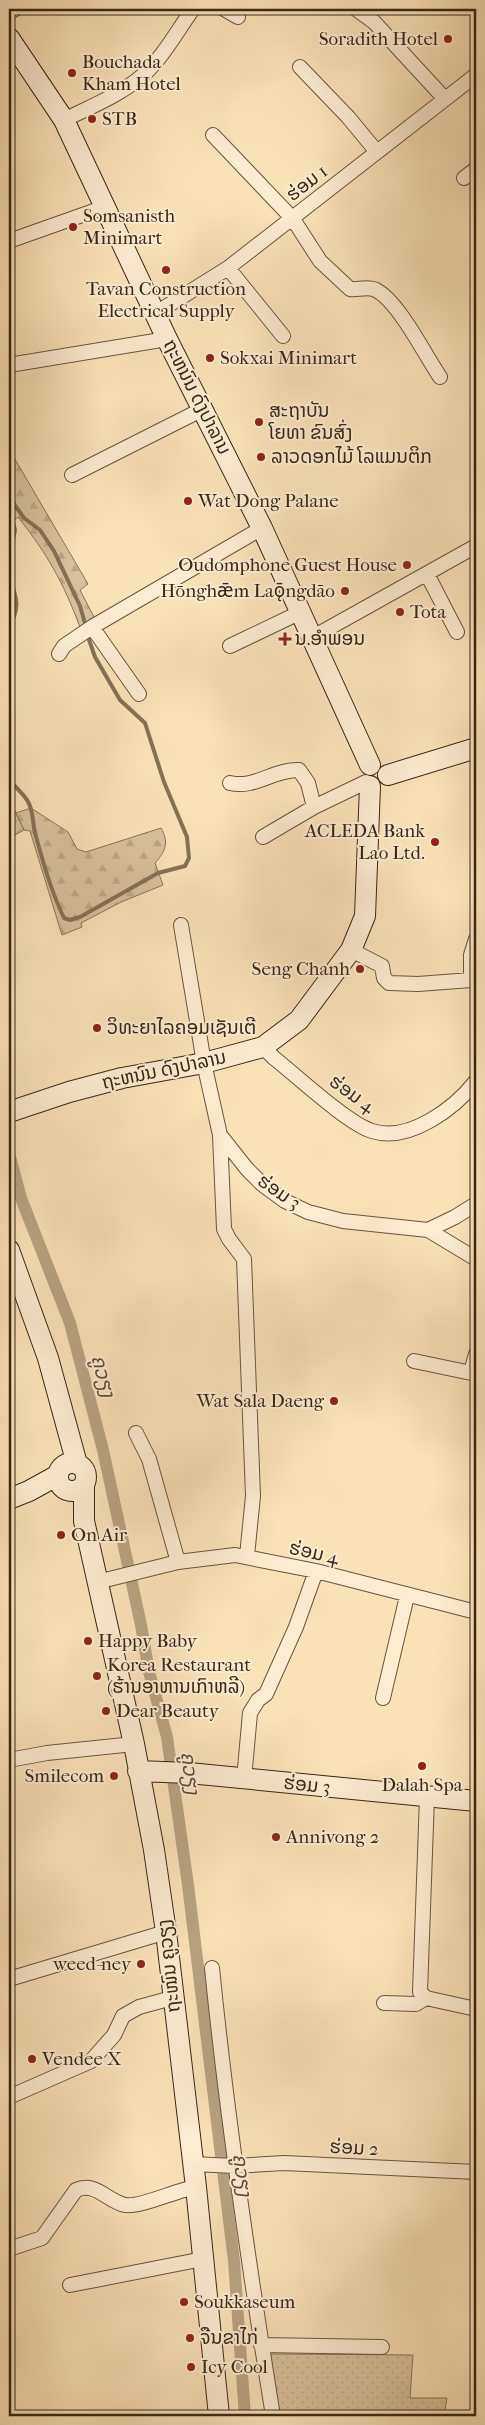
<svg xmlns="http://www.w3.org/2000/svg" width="485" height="2425" font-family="'IM FELL French Canon','Noto Sans Lao',serif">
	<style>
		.grass { fill: url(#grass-dots); stroke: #877558 }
		.forest { fill: url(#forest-firs); stroke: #877558 }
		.garden { fill: url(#garden-furrows); stroke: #877558 }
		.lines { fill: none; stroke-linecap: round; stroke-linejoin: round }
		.stream { stroke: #837255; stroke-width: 4 }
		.canal { stroke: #b7a380; stroke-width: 12 }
		.street-casing { stroke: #66563e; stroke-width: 16 }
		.secondary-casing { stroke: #352815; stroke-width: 22 }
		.street { stroke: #fcecd0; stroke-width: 14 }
		.secondary { stroke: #fcecd0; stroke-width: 20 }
		.poi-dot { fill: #8f2418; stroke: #fcecd0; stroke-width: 2 }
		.labels { text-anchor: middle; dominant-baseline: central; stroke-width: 4; stroke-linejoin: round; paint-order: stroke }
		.poi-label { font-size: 19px; fill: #352815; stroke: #fcecd0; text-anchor: start }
		.street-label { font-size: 19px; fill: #352815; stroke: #fcecd0 }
		.water-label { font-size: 20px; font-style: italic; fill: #5c4d35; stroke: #fcecd0 }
	</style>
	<defs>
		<pattern id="grass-dots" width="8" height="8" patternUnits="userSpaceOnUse" patternTransform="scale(1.25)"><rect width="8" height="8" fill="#d9c29b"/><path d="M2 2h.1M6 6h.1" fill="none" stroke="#bba785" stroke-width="1.8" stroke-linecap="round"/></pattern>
		<pattern id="forest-firs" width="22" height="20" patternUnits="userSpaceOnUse" patternTransform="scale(1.25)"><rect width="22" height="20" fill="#d9c29b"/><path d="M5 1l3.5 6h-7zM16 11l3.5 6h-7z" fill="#bba785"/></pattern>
		<pattern id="garden-furrows" width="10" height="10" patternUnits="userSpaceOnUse" patternTransform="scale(1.25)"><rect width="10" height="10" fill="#d9c29b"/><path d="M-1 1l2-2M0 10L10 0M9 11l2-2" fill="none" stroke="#bba785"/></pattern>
	</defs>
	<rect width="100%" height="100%" fill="#fae2b7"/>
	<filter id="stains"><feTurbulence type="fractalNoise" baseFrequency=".004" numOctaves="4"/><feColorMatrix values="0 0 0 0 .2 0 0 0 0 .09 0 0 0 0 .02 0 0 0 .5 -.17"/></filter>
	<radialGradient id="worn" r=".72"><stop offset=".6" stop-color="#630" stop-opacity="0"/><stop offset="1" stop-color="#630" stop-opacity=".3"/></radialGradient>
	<!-- grass -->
	<path class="grass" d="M270,2354L413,2355L410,2398H447L444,2416H278Z"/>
	<!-- forest -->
	<path class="forest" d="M9,449L88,584L80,590L94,617L80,627C63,582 48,555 18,517L11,524L9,516Z
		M31,808L68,832L77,849L86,852L161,828C169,842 166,851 155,863L163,885L121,902L81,923L82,927L62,935L30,831L24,830L16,813Z"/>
	<!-- garden -->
	<path class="garden" d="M9,799L24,830L9,838V828L12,826L9,820Z"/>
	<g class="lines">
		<!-- stream -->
		<path class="stream" d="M9,497L24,518L40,530L54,551L80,606L86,627
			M9,506L15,530L9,560
			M9,575C15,594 22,608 9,625
			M9,778C15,789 26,794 30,806C33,814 33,824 35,833C43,862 51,891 64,918L70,920L80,917L158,873L185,866L189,858L187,837L164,782L145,723L120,700L95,657L87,634"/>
		<!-- canal -->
		<path class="canal" d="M9,1153L21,1198L70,1323L103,1450L141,1625L149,1672L167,1737L188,1885L234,2261L245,2416"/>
		<!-- street casing -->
		<g class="street-casing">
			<path id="street" d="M224,9L238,17
				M356,9L374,22L445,99
				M9,13L15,9
				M300,67L348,117L377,152
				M64,120C90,107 120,95 142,76C162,59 177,31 193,9
				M213,135L293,219L320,261L350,289C358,290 368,286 376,290C399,302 425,355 440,377
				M464,178L476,169
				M9,241L105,207
				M228,268L283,336
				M156,313L228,268L476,75
				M9,365L167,339
				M72,475L203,409
				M427,574L457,632
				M313,637L476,546
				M230,646L301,612
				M59,654L64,646L92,627
				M139,694L92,627L262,528
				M230,783C255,789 274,769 299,770L308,783L314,807
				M263,837L314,807L366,782
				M181,925L204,1063L220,1135L247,1169L262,1184L285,1201L308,1212L343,1221L428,1230L476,1259
				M476,939L471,955V980L476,981
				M351,950L382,966L384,978L389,983L418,984L471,980
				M263,1047L274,1058C297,1076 347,1123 372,1131C409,1143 455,1108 476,1081
				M220,1135L224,1229L229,1239L244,1259L253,1496L247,1556
				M428,1230L455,1217L476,1204
				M414,1361L476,1374
				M471,1372L476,1354
				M136,1433L149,1459L178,1562
				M97,1582L178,1562L235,1555L316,1571L476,1612
				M383,1698L407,1596
				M9,1760L47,1753L134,1744
				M244,1779L250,1713L258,1700L266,1694L296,1627L316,1571
				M427,1797L420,1992L426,1998L476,2009
				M212,1968C227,2118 249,2267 273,2416
				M9,1979L166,1932
				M384,2003L416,2004L426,1998
				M9,2097L91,2061L114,2035L123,2016L139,2007L172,1998
				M192,2164L235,2166L284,2163L476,2172
				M9,2249L42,2238L76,2190C95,2181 107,2201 125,2205C140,2208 176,2190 196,2187
				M70,2285L203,2259
				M261,2345L382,2347"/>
		</g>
		<!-- secondary casing -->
		<g class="secondary-casing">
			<path id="secondary" d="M9,38L64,120L167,339L262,528L370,765
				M388,775L476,748
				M9,1112L69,1092L122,1078L204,1063L263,1047L299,1020L351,950L365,916L370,786
				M9,1250L48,1358L77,1464
				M58 1477a14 14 0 1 1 28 0a14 14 0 1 1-28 0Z
				M84,1485V1521L134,1744L154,1850L166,1932L196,2187L219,2416
				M9,1499L29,1491L58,1475
				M138,1771L189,1773L476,1801"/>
		</g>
		<!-- street -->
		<use href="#street" class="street"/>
		<!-- secondary -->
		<use href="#secondary" class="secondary"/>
	</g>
	<!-- markers -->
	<g class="poi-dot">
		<circle cx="448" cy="39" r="5"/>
		<circle cx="72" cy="73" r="5"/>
		<circle cx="92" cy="119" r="5"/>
		<circle cx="73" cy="227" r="5"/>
		<circle cx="166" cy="270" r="5"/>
		<circle cx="210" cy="358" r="5"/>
		<circle cx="259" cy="422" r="5"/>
		<circle cx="261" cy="457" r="5"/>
		<circle cx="188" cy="501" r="5"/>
		<circle cx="407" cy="565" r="5"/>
		<circle cx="345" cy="591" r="5"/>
		<circle cx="400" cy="612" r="5"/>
		<path d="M282.5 631.5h5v5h5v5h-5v5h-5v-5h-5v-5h5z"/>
		<circle cx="435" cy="842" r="5"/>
		<circle cx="360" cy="969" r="5"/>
		<circle cx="97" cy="1028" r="5"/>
		<circle cx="334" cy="1401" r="5"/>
		<circle cx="61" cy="1535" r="5"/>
		<circle cx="88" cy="1641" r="5"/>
		<circle cx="97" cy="1676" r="5"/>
		<circle cx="106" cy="1711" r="5"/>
		<circle cx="422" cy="1766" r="5"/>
		<circle cx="114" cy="1776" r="5"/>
		<circle cx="276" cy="1837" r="5"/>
		<circle cx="141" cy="1964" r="5"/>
		<circle cx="32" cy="2059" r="5"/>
		<circle cx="184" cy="2302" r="5"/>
		<circle cx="190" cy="2338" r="5"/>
		<circle cx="191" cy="2367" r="5"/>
	</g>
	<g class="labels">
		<!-- poi labels -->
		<g class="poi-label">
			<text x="438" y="39" text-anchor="end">Soradith Hotel</text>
			<text x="82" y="62">Bouchada<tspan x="82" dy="22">Kham Hotel</tspan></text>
			<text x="102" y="119">STB</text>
			<text x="83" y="216">Somsanisth<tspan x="83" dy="22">Minimart</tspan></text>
			<text x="166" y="289" text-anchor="middle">Tavan Construction<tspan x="166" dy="22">Electrical Supply</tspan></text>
			<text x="220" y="358">Sokxai Minimart</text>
			<text x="269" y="411">ສະຖາບັນ<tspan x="269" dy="22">ໂຍທາ ຂົນສົ່ງ</tspan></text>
			<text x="271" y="457">ລາວດອກໄມ້ ໂລແມນຕິກ</text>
			<text x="198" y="501">Wat Dong Palane</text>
			<text x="397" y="565" text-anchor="end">Oudomphone Guest House</text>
			<text x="335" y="591" text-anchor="end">Hōnghǣm Laǭngdāo</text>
			<text x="410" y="612">Tota</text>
			<text x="295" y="639">ນ.ອຳພອນ</text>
			<text x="425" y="831" text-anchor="end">ACLEDA Bank<tspan x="425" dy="22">Lao Ltd.</tspan></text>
			<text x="350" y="969" text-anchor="end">Seng Chanh</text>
			<text x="107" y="1028">ວິທະຍາໄລຄອມເຊັນເຕີ</text>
			<text x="324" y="1401" text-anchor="end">Wat Sala Daeng</text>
			<text x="71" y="1535">On Air</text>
			<text x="98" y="1641">Happy Baby</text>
			<text x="107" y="1665">Korea Restaurant<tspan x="107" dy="22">(ຮ້ານອາຫານເກົາຫລີ)</tspan></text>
			<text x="116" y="1711">Dear Beauty</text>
			<text x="104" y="1776" text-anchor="end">Smilecom</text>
			<text x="422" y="1785" text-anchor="middle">Dalah Spa</text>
			<text x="286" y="1837">Annivong 2</text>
			<text x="131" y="1964" text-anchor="end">weed-ney</text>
			<text x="42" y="2059">Vendee X</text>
			<text x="194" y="2302">Soukkaseum</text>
			<text x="200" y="2338">ຈືນຂາໄກ່</text>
			<text x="201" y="2367">Icy Cool</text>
		</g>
		<!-- street labels -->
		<g class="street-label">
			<text transform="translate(307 183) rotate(-38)">ຮ່ອມ 1</text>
			<text transform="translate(197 397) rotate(63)">ຖະຫນົນ ດົງປາລານ</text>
			<text transform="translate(164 1070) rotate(-12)">ຖະຫນົນ ດົງປາລານ</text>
			<text transform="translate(352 1094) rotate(36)">ຮ່ອມ 4</text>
			<text transform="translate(279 1192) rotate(34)">ຮ່ອມ 3</text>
			<text transform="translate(314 1553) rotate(13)">ຮ່ອມ 4</text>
			<text transform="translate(307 1785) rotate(6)">ຮ່ອມ 3</text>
			<text transform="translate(169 1966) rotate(-96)">ຖະໜົນ ຄູວຽງ</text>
			<text transform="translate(354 2148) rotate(3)">ຮ່ອມ 2</text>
		</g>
		<!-- water labels -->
		<g class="water-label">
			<text transform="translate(103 1376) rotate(75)">ຄູວຽງ</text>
			<text transform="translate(190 1773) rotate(83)">ຄູວຽງ</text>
			<text transform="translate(242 2175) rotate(83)">ຄູວຽງ</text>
		</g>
	</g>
	<!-- margin -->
	<rect width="485" height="2425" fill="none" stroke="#fae2b7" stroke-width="30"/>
	<rect x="10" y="10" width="465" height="2405" fill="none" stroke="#352815" stroke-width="2.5"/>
	<rect x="15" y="15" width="455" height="2395" fill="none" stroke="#352815"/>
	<rect width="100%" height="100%" filter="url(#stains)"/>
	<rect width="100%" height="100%" fill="url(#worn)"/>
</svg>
